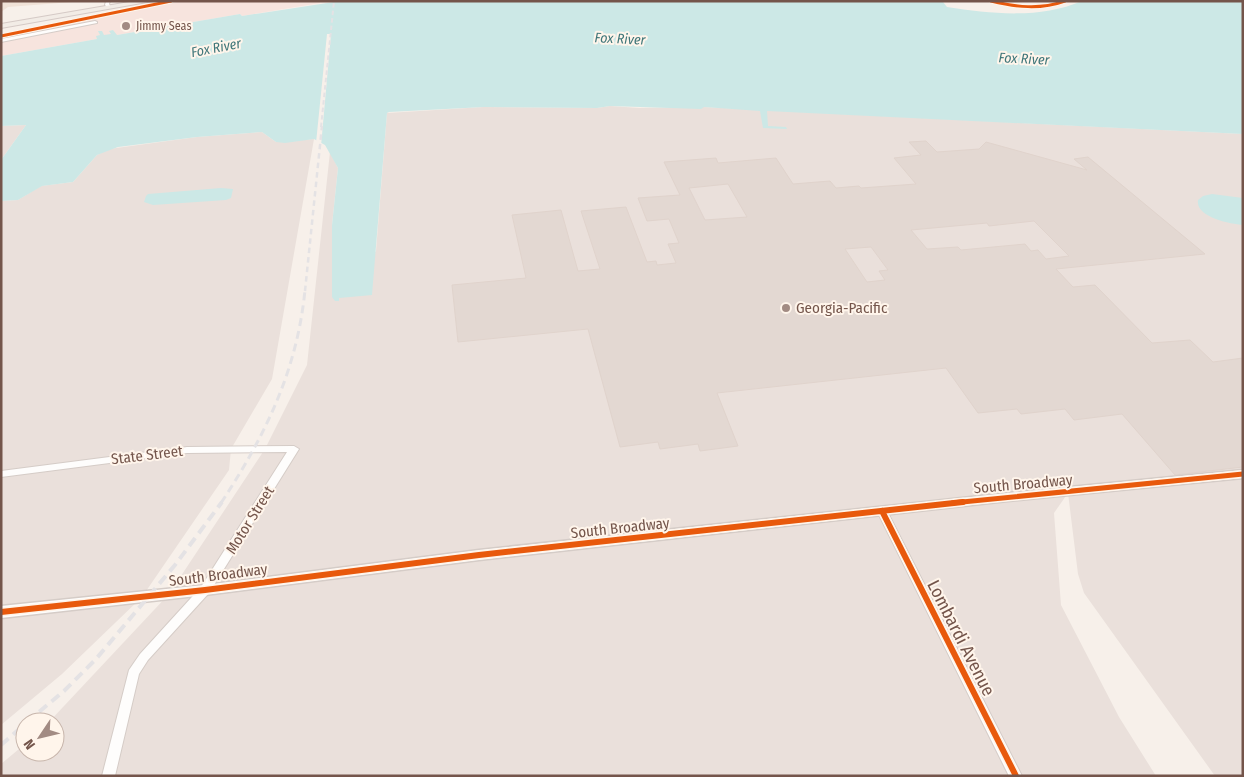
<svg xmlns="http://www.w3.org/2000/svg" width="1244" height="777" font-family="'Fira Sans Condensed',sans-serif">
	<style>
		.residential { fill: #f0e2d7 }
		.commercial { fill: #f7e4de }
		.industrial { fill: #eae0db }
		.water { fill: #cce8e6 }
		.pier { fill: #f7f0ea }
		.building { fill: #e3d8d2; stroke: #e0d3cc; fill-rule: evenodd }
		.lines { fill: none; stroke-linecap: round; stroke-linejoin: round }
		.minor-casing { stroke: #d5ccc7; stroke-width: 2 }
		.tertiary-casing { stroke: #d5ccc7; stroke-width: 3 }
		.primary-casing { stroke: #d5cac6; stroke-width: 2 }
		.minor { fill: #fefdfc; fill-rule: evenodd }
		.tertiary { fill: #fefdfc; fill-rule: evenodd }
		.primary { fill: #f2ece6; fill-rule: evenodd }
		.rail-far3 { stroke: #e4e2e4; stroke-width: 2; stroke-dasharray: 4.5 3; stroke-linecap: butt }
		.rail-far2 { stroke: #e4e2e4; stroke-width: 2.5; stroke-dasharray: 5.5 4; stroke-linecap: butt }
		.rail-far1 { stroke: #e4e2e4; stroke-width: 3; stroke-dasharray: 8 5; stroke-linecap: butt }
		.rail { stroke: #e4e2e4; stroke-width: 4; stroke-dasharray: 10 6; stroke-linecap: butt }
		.cycleway-far2-casing { stroke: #fff5eb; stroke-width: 5 }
		.cycleway-far1-casing { stroke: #fff5eb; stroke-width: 8 }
		.cycleway-casing { stroke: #fff5eb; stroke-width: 9 }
		.cycleway-far2 { stroke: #e8590c; stroke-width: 3 }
		.cycleway-far1 { stroke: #e8590c; stroke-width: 5 }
		.cycleway { stroke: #e8590c; stroke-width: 6 }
		.poi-dot { fill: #a28b83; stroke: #fff5eb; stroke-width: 2 }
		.labels { text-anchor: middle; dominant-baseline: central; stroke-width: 4; stroke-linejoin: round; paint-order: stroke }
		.far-poi-label { font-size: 12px; fill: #74554b; stroke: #fff5eb; text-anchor: start }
		.far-water-label { font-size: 14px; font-style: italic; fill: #3f7679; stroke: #fff5eb }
		.poi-label { font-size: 15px; fill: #74554b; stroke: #fff5eb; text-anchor: start }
		.street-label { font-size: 15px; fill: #74554b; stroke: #fff5eb }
		.near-street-label { font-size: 18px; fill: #74554b; stroke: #fff5eb }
	</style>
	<rect width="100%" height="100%" fill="#f7f0ea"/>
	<!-- residential -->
	<path class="residential" d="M1,1H85L8,7L1,12Z"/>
	<!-- commercial -->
	<path class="commercial" d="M182,1H319L320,3L242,16L240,14L117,35H100L97,39L1,56V38Z"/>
	<!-- industrial -->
	<path class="industrial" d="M610,106L639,108L704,107L1243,134V776H1215L1084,593L1078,574L1068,493L1054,513L1061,605L1119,717L1156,776H1V764L25,744V752H55V722H49L169,594L265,449L307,365L330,152L338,168L332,225L339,301V298L376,251L387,113L484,107L597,108Z
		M26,125L1,160V126Z
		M262,132L276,142L314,139L272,379L231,449L229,470L142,597L62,674L1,725V201L18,200L41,186L73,182L97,155L109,149L197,137Z"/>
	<!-- water -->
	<path class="water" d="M340,1H935L943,2L947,7C992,14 1040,19 1082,1H1243V134L767,111L768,126L786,127L787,129L763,128L760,111L704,107L701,109L610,106L597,108L484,107L389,112L387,113L372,295L339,298V301H335L332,297V225L338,168L325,145L314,139L285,143L276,142L262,132L197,137L118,147L97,155L73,182L42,186L18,200L1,201V160L26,125L1,126V56L97,39L96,36L100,35L98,31H102L104,35L111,34L109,31L113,30L117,35L240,14L242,16Z
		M221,188L233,189L231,198L226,200L153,205L144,202L146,196L148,194Z
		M1212,194L1243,198V225C1230,224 1195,217 1198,200L1203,196Z"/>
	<!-- pier -->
	<path class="pier" d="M327,34H331L321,146L316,143Z"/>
	<!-- building -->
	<path class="building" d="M926,141L937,152L979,149L986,142L1087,170L1074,159L1088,157L1205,254L1056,269L1073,287L1095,285L1152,343L1190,340L1213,362L1243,358V467L1175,475L1122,414L1074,420L1065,409L1021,414L1017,409L978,413L946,368L717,393L738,446L700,451L698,444L660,449L658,442L620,447L588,329L458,342L452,285L526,278L512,215L561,210L578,271L600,269L581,211L626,207L647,262L656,261L657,265L676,263L668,244L679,243L669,219L647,221L638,198L680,195L664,162L716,158L718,163L776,158L793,184L830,181L836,188L859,186L861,188L916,184L894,158L921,155L909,142ZM728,184L747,217L705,220L689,188ZM1034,221L1069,256L1046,259L1038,250L1031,251L1025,244L961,250L958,247L927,249L911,230L987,223L989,226ZM871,247L888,270L879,271L885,280L867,282L845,249Z"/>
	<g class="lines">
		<!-- minor casing -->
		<g class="minor-casing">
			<path id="minor" d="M106,1H110L109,4L112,8H108L105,5Z
				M95,21L97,22V23L1,42V39Z
				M294,446L299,449L209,593L148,660L139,674L115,776H102L129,670L140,654L201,587L287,452L187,453L1,477V471L187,447Z
				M882,507L886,508L887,511L1022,776H1009L877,511L878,508Z"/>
		</g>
		<!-- tertiary casing -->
		<g class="tertiary-casing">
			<path id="tertiary" d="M1243,470V478L1008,501L479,560L205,595L1,618V606L205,585L479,550L1008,493Z"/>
		</g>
		<!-- primary casing -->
		<g class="primary-casing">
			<path id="primary" d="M135,1H153L1,28V24Z"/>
		</g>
		<!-- minor -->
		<use href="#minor" class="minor"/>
		<!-- tertiary -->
		<use href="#tertiary" class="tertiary"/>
		<!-- primary -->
		<use href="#primary" class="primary"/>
		<!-- rail-far3 -->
		<path class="rail-far3" d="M321,127L334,1"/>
		<!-- rail-far2 -->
		<path class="rail-far2" d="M305,291L322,126"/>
		<!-- rail-far1 -->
		<path class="rail-far1" d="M221,503C265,436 297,371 305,290"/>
		<!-- rail -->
		<path class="rail" d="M27,722L64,691L96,659L175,565L222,502
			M1,745L25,724"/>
		<!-- cycleway-far2 casing -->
		<g class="cycleway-far2-casing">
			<path id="cycleway-far2" d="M991,1C1016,7 1040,10 1065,1
				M1,36L171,1"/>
		</g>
		<!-- cycleway-far1 casing -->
		<g class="cycleway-far1-casing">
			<path id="cycleway-far1" d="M952,503L1243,474"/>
		</g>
		<!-- cycleway casing -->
		<g class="cycleway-casing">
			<path id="cycleway" d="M882,511L1016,776
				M1,612L205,590L479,555L963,502"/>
		</g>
		<!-- cycleway-far2 -->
		<use href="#cycleway-far2" class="cycleway-far2"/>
		<!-- cycleway-far1 -->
		<use href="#cycleway-far1" class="cycleway-far1"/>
		<!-- cycleway -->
		<use href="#cycleway" class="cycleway"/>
	</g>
	<!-- markers -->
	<g class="poi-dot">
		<circle cx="126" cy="26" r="5"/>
		<circle cx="786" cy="308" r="5"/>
	</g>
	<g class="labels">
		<!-- far-poi labels -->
		<g class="far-poi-label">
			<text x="136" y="26">Jimmy Seas</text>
		</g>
		<!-- far-water labels -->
		<g class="far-water-label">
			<text transform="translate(620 39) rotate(3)">Fox River</text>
			<text transform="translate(216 48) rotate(-11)">Fox River</text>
			<text transform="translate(1024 59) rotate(3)">Fox River</text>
		</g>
		<!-- poi labels -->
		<g class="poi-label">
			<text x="796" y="308">Georgia-Pacific</text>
		</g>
		<!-- street labels -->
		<g class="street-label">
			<text transform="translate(147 455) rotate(-7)">State Street</text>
			<text transform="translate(1023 484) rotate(-5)">South Broadway</text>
			<text transform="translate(250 520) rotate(-58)">Motor Street</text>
			<text transform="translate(620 528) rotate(-6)">South Broadway</text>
			<text transform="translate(218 575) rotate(-7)">South Broadway</text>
		</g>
		<!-- near-street labels -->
		<g class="near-street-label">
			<text transform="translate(961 638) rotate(63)">Lombardi Avenue</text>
		</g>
	</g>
	<!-- border -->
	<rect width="1244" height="777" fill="none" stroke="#74554b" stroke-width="5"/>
	<!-- north arrow -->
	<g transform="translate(40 737) rotate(235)"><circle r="24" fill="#fff5eb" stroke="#c7b5ab"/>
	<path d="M0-4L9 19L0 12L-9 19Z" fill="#a28b83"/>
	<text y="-8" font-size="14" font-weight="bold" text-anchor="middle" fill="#74554b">N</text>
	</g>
</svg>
